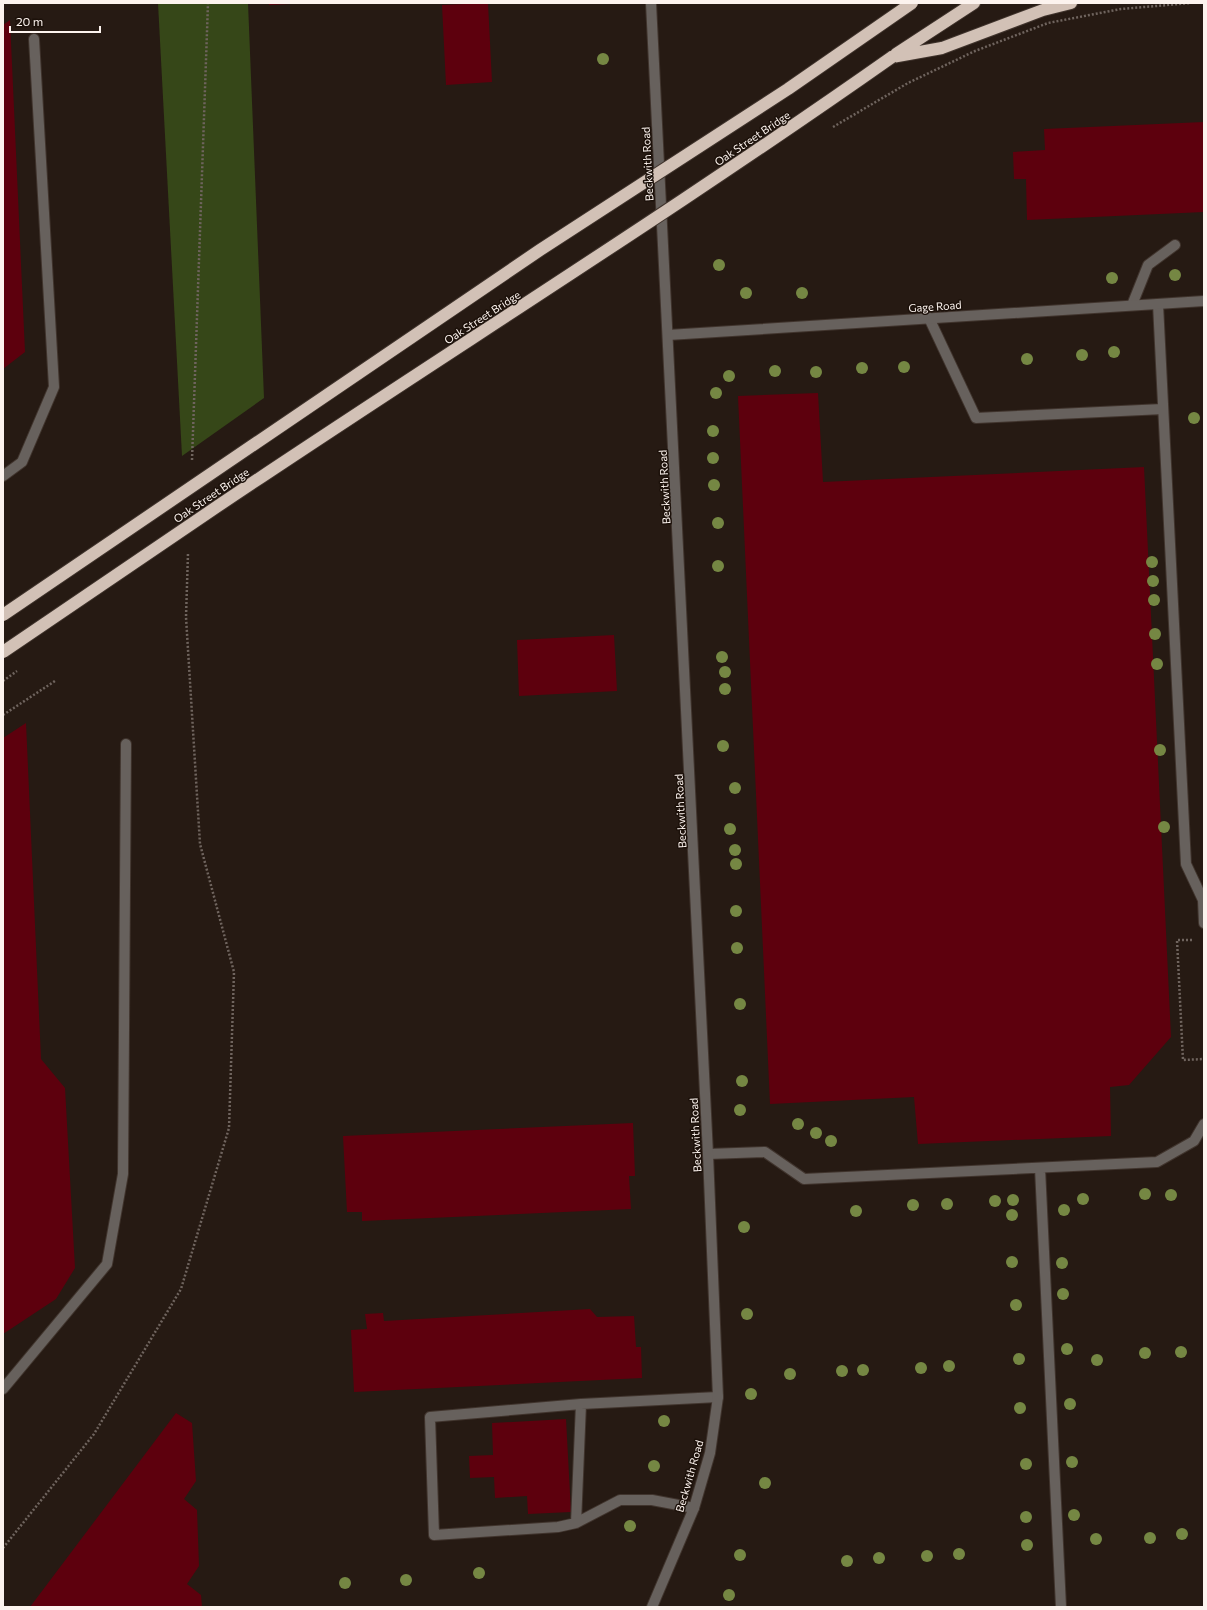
<svg xmlns="http://www.w3.org/2000/svg" width="1207" height="1610" font-family="Commissioner,sans-serif">
	<style>
		.forest { fill: #364718 }
		.building { fill: #5d000d }
		.lines { fill: none; stroke-linecap: round; stroke-linejoin: round }
		.lane-casing { stroke: #40342d; stroke-width: 12 }
		.street-casing { stroke: #40342d; stroke-width: 12 }
		.highway-casing { stroke: #40342d; stroke-width: 14 }
		.path { stroke: #6f645e; stroke-width: 2.5; stroke-dasharray: 2 2; stroke-linecap: butt }
		.lane { stroke: #67615d; stroke-width: 10 }
		.street { stroke: #67615d; stroke-width: 10 }
		.highway { stroke: #d2c1b6; stroke-width: 12 }
		.highway-bridge-casing { stroke: #40342d; stroke-width: 14; stroke-linecap: butt }
		.path-bridge { stroke: #6f645e; stroke-width: 2.5; stroke-dasharray: 2 2; stroke-linecap: butt }
		.highway-bridge { stroke: #d2c1b6; stroke-width: 12 }
		.tree { fill: #758743 }
		.labels { text-anchor: middle; dominant-baseline: central; stroke-width: 3; stroke-linejoin: round; paint-order: stroke }
		.street-label { font-size: 11px; fill: #fcf3ee; stroke: #1c110a }
	</style>
	<rect width="100%" height="100%" fill="#261a13"/>
	<!-- forest -->
	<path class="forest" d="M158,3H248L264,398L182,456Z"/>
	<!-- building -->
	<path class="building" d="M269,3H290V4L269,5Z
		M488,3L492,82L446,85L442,5Z
		M10,20L25,352L3,369V25Z
		M1204,122V212L1027,220L1026,179H1014L1013,152L1045,150L1044,129Z
		M818,393L823,482L1144,467L1171,1037L1129,1085L1110,1087L1111,1136L918,1144L914,1097L770,1104L738,396Z
		M614,635L617,691L519,696L517,640Z
		M26,723L41,1059L65,1088L75,1268L56,1299L3,1334V738Z
		M633,1123L635,1176H629L631,1209L362,1221V1212H347L343,1136Z
		M590,1309L597,1317L634,1316L636,1347H641L642,1378L354,1392L351,1330L367,1329L365,1314L383,1313L384,1321Z
		M176,1413L192,1423L196,1481L184,1499L197,1510L199,1566L187,1584L201,1595L202,1607H30Z
		M566,1419L571,1512L528,1514L527,1496L495,1498L494,1477L470,1478L469,1456L493,1455L492,1423Z"/>
	<g class="lines">
		<!-- lane casing -->
		<g class="lane-casing">
			<path id="lane" d="M1158,304L1186,864L1203,900L1204,923
				M1132,305L1148,265L1175,245
				M929,318L976,418L1163,409
				M3,476L22,462L54,387L34,39
				M708,1154L765,1152L804,1179L1157,1162L1194,1141L1204,1124
				M1040,1168L1061,1607
				M3,1389L107,1264L123,1174L126,744
				M694,1508L652,1500H620L576,1523L558,1527L434,1535L430,1417L581,1404L718,1397
				M576,1523L581,1404"/>
		</g>
		<!-- street casing -->
		<g class="street-casing">
			<path id="street" d="M651,3L708,1154L718,1397L710,1453L694,1508L652,1607
				M668,335L1204,301"/>
		</g>
		<!-- highway casing -->
		<g class="highway-casing">
			<path id="highway" d="M896,54L974,3
				M892,57L942,48L1043,10L1071,3"/>
		</g>
		<!-- path -->
		<path class="path" d="M192,460L208,3
			M3,715L55,681
			M1192,940H1177L1183,1060L1204,1059
			M3,1548L94,1434L181,1289L229,1128L234,972L200,844L186,617L188,553"/>
		<!-- lane -->
		<use href="#lane" class="lane"/>
		<!-- street -->
		<use href="#street" class="street"/>
		<!-- highway -->
		<use href="#highway" class="highway"/>
		<!-- highway-bridge casing -->
		<g class="highway-bridge-casing">
			<path id="highway-bridge" d="M3,615L540,250L788,89L912,3
				M3,652C73,605 142,557 212,510C438,358 669,214 892,57"/>
		</g>
		<!-- path-bridge -->
		<path class="path-bridge" d="M833,127L908,83L975,51L1048,23L1121,9L1191,3
			M3,681L17,671"/>
		<!-- highway-bridge -->
		<use href="#highway-bridge" class="highway-bridge"/>
	</g>
	<!-- trees -->
	<g class="tree">
		<circle cx="603" cy="59" r="6"/>
		<circle cx="719" cy="265" r="6"/>
		<circle cx="1175" cy="275" r="6"/>
		<circle cx="1112" cy="278" r="6"/>
		<circle cx="746" cy="293" r="6"/>
		<circle cx="802" cy="293" r="6"/>
		<circle cx="1114" cy="352" r="6"/>
		<circle cx="1082" cy="355" r="6"/>
		<circle cx="1027" cy="359" r="6"/>
		<circle cx="904" cy="367" r="6"/>
		<circle cx="862" cy="368" r="6"/>
		<circle cx="775" cy="371" r="6"/>
		<circle cx="816" cy="372" r="6"/>
		<circle cx="729" cy="376" r="6"/>
		<circle cx="716" cy="393" r="6"/>
		<circle cx="1194" cy="418" r="6"/>
		<circle cx="713" cy="431" r="6"/>
		<circle cx="713" cy="458" r="6"/>
		<circle cx="714" cy="485" r="6"/>
		<circle cx="718" cy="523" r="6"/>
		<circle cx="1152" cy="562" r="6"/>
		<circle cx="718" cy="566" r="6"/>
		<circle cx="1153" cy="581" r="6"/>
		<circle cx="1154" cy="600" r="6"/>
		<circle cx="1155" cy="634" r="6"/>
		<circle cx="722" cy="657" r="6"/>
		<circle cx="1157" cy="664" r="6"/>
		<circle cx="725" cy="672" r="6"/>
		<circle cx="725" cy="689" r="6"/>
		<circle cx="723" cy="746" r="6"/>
		<circle cx="1160" cy="750" r="6"/>
		<circle cx="735" cy="788" r="6"/>
		<circle cx="1164" cy="827" r="6"/>
		<circle cx="730" cy="829" r="6"/>
		<circle cx="735" cy="850" r="6"/>
		<circle cx="736" cy="864" r="6"/>
		<circle cx="736" cy="911" r="6"/>
		<circle cx="737" cy="948" r="6"/>
		<circle cx="740" cy="1004" r="6"/>
		<circle cx="742" cy="1081" r="6"/>
		<circle cx="740" cy="1110" r="6"/>
		<circle cx="798" cy="1124" r="6"/>
		<circle cx="816" cy="1133" r="6"/>
		<circle cx="831" cy="1141" r="6"/>
		<circle cx="1145" cy="1194" r="6"/>
		<circle cx="1171" cy="1195" r="6"/>
		<circle cx="1083" cy="1199" r="6"/>
		<circle cx="1013" cy="1200" r="6"/>
		<circle cx="995" cy="1201" r="6"/>
		<circle cx="947" cy="1204" r="6"/>
		<circle cx="913" cy="1205" r="6"/>
		<circle cx="1064" cy="1210" r="6"/>
		<circle cx="856" cy="1211" r="6"/>
		<circle cx="1012" cy="1215" r="6"/>
		<circle cx="744" cy="1227" r="6"/>
		<circle cx="1012" cy="1262" r="6"/>
		<circle cx="1062" cy="1263" r="6"/>
		<circle cx="1063" cy="1294" r="6"/>
		<circle cx="1016" cy="1305" r="6"/>
		<circle cx="747" cy="1314" r="6"/>
		<circle cx="1067" cy="1349" r="6"/>
		<circle cx="1181" cy="1352" r="6"/>
		<circle cx="1145" cy="1353" r="6"/>
		<circle cx="1019" cy="1359" r="6"/>
		<circle cx="1097" cy="1360" r="6"/>
		<circle cx="949" cy="1366" r="6"/>
		<circle cx="921" cy="1368" r="6"/>
		<circle cx="863" cy="1370" r="6"/>
		<circle cx="842" cy="1371" r="6"/>
		<circle cx="790" cy="1374" r="6"/>
		<circle cx="751" cy="1394" r="6"/>
		<circle cx="1070" cy="1404" r="6"/>
		<circle cx="1020" cy="1408" r="6"/>
		<circle cx="664" cy="1421" r="6"/>
		<circle cx="1072" cy="1462" r="6"/>
		<circle cx="1026" cy="1464" r="6"/>
		<circle cx="654" cy="1466" r="6"/>
		<circle cx="765" cy="1483" r="6"/>
		<circle cx="1074" cy="1515" r="6"/>
		<circle cx="1026" cy="1517" r="6"/>
		<circle cx="630" cy="1526" r="6"/>
		<circle cx="1182" cy="1534" r="6"/>
		<circle cx="1150" cy="1538" r="6"/>
		<circle cx="1096" cy="1539" r="6"/>
		<circle cx="1027" cy="1545" r="6"/>
		<circle cx="959" cy="1554" r="6"/>
		<circle cx="740" cy="1555" r="6"/>
		<circle cx="927" cy="1556" r="6"/>
		<circle cx="879" cy="1558" r="6"/>
		<circle cx="847" cy="1561" r="6"/>
		<circle cx="479" cy="1573" r="6"/>
		<circle cx="406" cy="1580" r="6"/>
		<circle cx="345" cy="1583" r="6"/>
		<circle cx="729" cy="1595" r="6"/>
	</g>
	<g class="labels">
		<!-- street labels -->
		<g class="street-label">
			<text transform="translate(752 138) rotate(-34)">Oak Street Bridge</text>
			<text transform="translate(647 164) rotate(-93)">Beckwith Road</text>
			<text transform="translate(935 306) rotate(-4)">Gage Road</text>
			<text transform="translate(482 317) rotate(-33)">Oak Street Bridge</text>
			<text transform="translate(664 487) rotate(-93)">Beckwith Road</text>
			<text transform="translate(211 495) rotate(-34)">Oak Street Bridge</text>
			<text transform="translate(680 811) rotate(-93)">Beckwith Road</text>
			<text transform="translate(695 1135) rotate(-93)">Beckwith Road</text>
			<text transform="translate(689 1476) rotate(-74)">Beckwith Road</text>
		</g>
	</g>
	<!-- border -->
	<rect width="1207" height="1610" fill="none" stroke="#fcf3ee" stroke-width="8"/>
	<!-- scale -->
	<path d="M10 26v6h90v-6" fill="none" stroke="#fcf3ee" stroke-width="2"/>
	<text x="16" y="26" font-size="12" fill="#fcf3ee" stroke="#1c110a" stroke-width="3" paint-order="stroke">20 m</text>
</svg>
